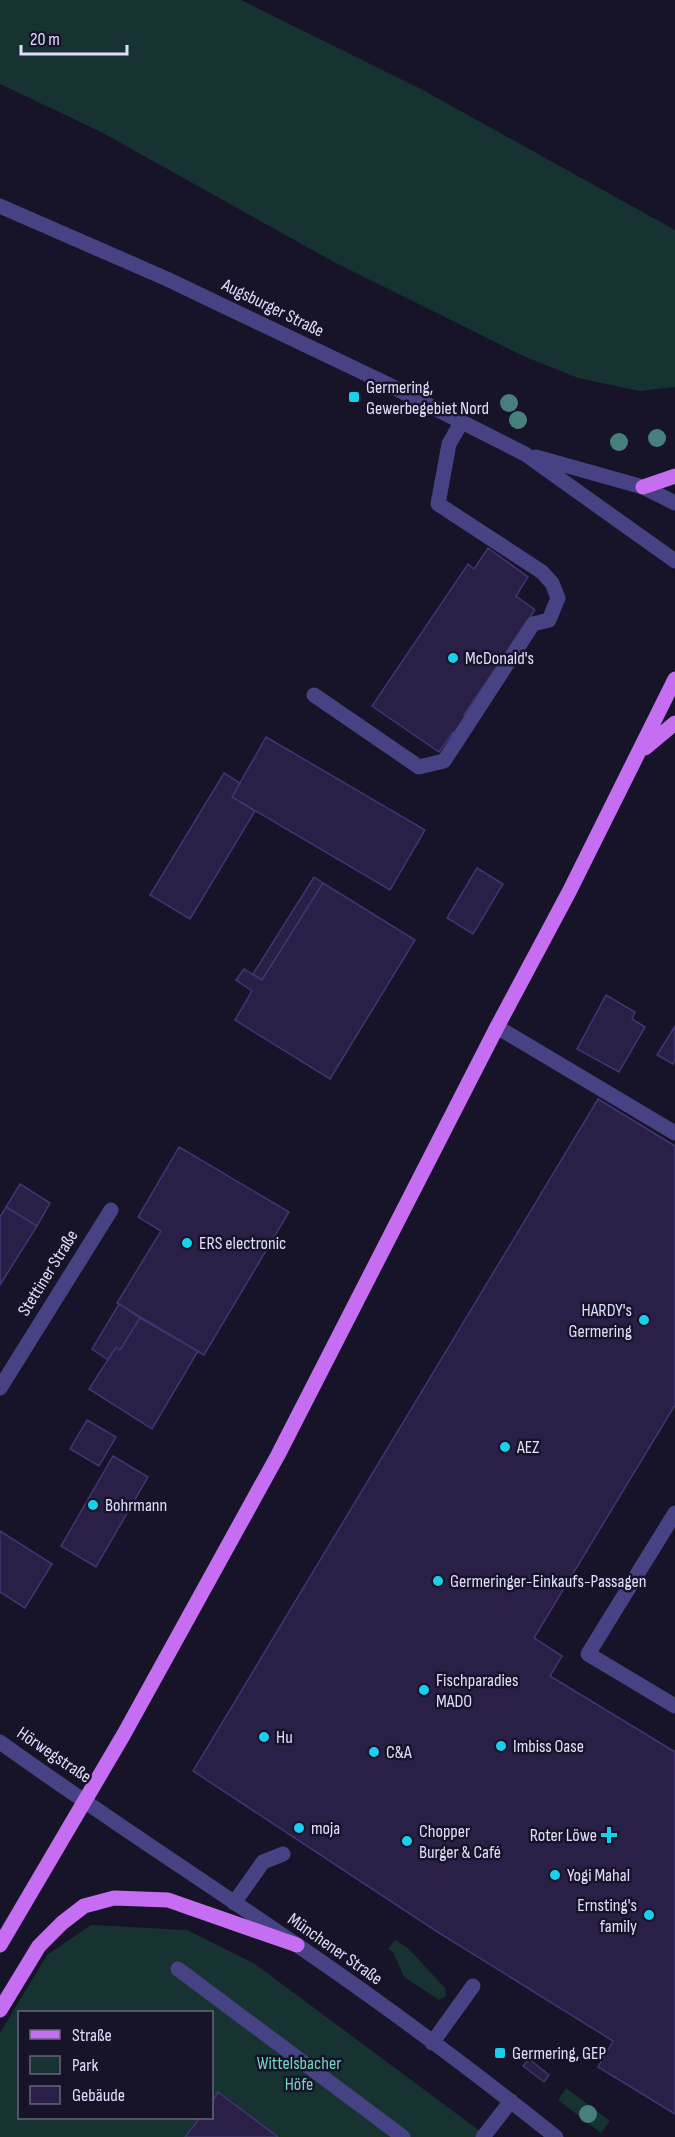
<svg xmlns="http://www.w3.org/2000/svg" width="675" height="2137" font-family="'Sofia Sans Condensed',sans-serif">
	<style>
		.green { fill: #163231 }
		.building { fill: #2a2047; stroke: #423571; stroke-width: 1.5 }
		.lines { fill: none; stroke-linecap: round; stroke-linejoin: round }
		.minor { stroke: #474283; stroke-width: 15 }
		.major { stroke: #c56ef2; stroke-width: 15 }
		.tree { fill: #477f7c }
		.poi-dot { fill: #1acfeb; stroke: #171328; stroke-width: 2 }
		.labels { text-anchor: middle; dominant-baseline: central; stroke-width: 5; stroke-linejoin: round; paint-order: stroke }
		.street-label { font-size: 18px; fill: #e1ddfc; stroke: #171328 }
		.poi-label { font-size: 18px; fill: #e1ddfc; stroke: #171328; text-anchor: start }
		.park-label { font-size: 18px; fill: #6ed7c0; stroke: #171328 }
	</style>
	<rect width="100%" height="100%" fill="#171328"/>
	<!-- green -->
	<path class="green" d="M0,0H241L421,89L675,230V387L639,391L578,378L523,356L332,261L101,132L0,84Z
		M91,1925L187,1930L255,1964L488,2137H278L219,2092L212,2102V2012H20V2118H200L185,2137H0V2033L47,1955Z
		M395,1940L408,1948L445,1988L446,1996L439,2000L404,1977L393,1952L388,1949Z
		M566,2088L610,2121L601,2133L558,2100Z"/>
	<!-- building -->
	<path class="building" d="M488,548L528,577L516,596L535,610L464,715L468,717L455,735L453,732L439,752L372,706L468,564L474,569Z
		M266,737L425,830L390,890L232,797Z
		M224,773L240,783L232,797L255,811L190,919L150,895Z
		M477,868L503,884L473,934L447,918Z
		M314,877L323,883L262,980L253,974Z
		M323,883L415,940L330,1079L235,1020L252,991L236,980L244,969L262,980Z
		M606,995L635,1012L632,1019L645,1027L619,1072L577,1049Z
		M675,1026V1060L673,1064L657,1055Z
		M598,1099L675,1146V1405L534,1638L562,1656L550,1676L675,1752V2114L598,2067L613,2041L436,1931L193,1771Z
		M179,1147L289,1212L204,1355L117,1303L161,1231L138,1217Z
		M20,1184L50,1203L37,1226L6,1207Z
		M6,1207L37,1226L0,1285V1217Z
		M119,1304L140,1318L120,1350L116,1347L108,1360L92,1349Z
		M140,1318L198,1351L152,1429L89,1389L116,1347L120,1350Z
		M87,1420L116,1437L99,1466L70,1449Z
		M113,1456L148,1477L96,1567L61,1546Z
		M0,1531L52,1564L25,1608L0,1592Z
		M529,2059L549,2075L544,2082L523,2066Z
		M218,2092L278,2137H185L200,2118H212V2102Z"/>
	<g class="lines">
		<!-- minor -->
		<path class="minor" d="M0,206L167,279L383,382L525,454L675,561
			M536,457L643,487L675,503
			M314,695L419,767L444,761L533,624L549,620L558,598L552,583L542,572L438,504L449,444L461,423
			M497,1027L675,1133
			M0,1388L111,1210
			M675,1513L588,1654L675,1706
			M0,1742C97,1812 198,1877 297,1945C385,2005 472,2070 556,2137
			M234,1903L263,1862L283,1854
			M178,1969L403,2137
			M432,2043L473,1986
			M483,2137L511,2101"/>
		<!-- major -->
		<path class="major" d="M643,487L675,476
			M645,748L675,723
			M0,1945L124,1734L278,1455L497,1027L569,892L675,679
			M0,2010L39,1946L62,1923L84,1906L114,1898L168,1900L297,1945"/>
	</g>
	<!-- trees -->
	<g class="tree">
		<circle cx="509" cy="403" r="9"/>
		<circle cx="518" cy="420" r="9"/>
		<circle cx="657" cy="438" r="9"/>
		<circle cx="619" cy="442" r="9"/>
		<circle cx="588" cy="2114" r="9"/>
	</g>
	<!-- markers -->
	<g class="poi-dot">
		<rect x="348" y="391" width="12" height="12" rx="3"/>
		<circle cx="453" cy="658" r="6"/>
		<circle cx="187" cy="1243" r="6"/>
		<circle cx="644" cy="1320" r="6"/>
		<circle cx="505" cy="1447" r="6"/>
		<circle cx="93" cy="1505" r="6"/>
		<circle cx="438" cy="1581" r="6"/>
		<circle cx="424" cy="1690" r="6"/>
		<circle cx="264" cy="1737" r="6"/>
		<circle cx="501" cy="1746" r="6"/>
		<circle cx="374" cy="1752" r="6"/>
		<circle cx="299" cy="1828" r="6"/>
		<path d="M606 1826h6v6h6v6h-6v6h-6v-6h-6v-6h6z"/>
		<circle cx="407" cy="1841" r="6"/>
		<circle cx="555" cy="1875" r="6"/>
		<circle cx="649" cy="1915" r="6"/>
		<rect x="494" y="2047" width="12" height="12" rx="3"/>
	</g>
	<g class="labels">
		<!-- street labels -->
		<g class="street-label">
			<text transform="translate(273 308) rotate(26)">Augsburger Straße</text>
			<text transform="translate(48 1273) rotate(-58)">Stettiner Straße</text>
			<text transform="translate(54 1755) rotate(34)">Hörwegstraße</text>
			<text transform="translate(335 1949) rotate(35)">Münchener Straße</text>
		</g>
		<!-- poi labels -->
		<g class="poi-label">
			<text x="366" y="387">Germering,<tspan x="366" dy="21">Gewerbegebiet Nord</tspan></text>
			<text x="465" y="658">McDonald's</text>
			<text x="199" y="1243">ERS electronic</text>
			<text x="632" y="1310" text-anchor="end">HARDY's<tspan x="632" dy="21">Germering</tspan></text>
			<text x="517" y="1447">AEZ</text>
			<text x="105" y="1505">Bohrmann</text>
			<text x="450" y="1581">Germeringer-Einkaufs-Passagen</text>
			<text x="436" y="1680">Fischparadies<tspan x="436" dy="21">MADO</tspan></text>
			<text x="276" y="1737">Hu</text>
			<text x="513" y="1746">Imbiss Oase</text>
			<text x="386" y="1752">C&amp;A</text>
			<text x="311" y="1828">moja</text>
			<text x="419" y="1831">Chopper<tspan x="419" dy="21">Burger &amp; Café</tspan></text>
			<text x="597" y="1835" text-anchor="end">Roter Löwe</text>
			<text x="567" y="1875">Yogi Mahal</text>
			<text x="637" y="1905" text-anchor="end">Ernsting's<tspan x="637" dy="21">family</tspan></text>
			<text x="512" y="2053">Germering, GEP</text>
		</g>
		<!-- park labels -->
		<g class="park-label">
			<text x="299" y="2063">Wittelsbacher<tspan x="299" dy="21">Höfe</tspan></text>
		</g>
	</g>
	<!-- legend -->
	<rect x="18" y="2011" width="195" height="108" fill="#171328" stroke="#68647d" stroke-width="1.5"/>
	<rect x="30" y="2030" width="30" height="9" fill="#c56ef2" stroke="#68647d" stroke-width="1.5"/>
	<text x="72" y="2041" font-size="18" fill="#e1ddfc">Straße</text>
	<rect x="30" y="2056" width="30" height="18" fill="#163231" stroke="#68647d" stroke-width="1.5"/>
	<text x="72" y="2071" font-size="18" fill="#e1ddfc">Park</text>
	<rect x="30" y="2086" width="30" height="18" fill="#2a2047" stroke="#68647d" stroke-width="1.5"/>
	<text x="72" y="2101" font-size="18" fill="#e1ddfc">Gebäude</text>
	<!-- scale -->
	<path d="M21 45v9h106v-9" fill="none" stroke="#e1ddfc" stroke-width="3"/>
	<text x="30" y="45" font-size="18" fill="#e1ddfc" stroke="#171328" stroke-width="4.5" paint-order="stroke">20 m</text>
</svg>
